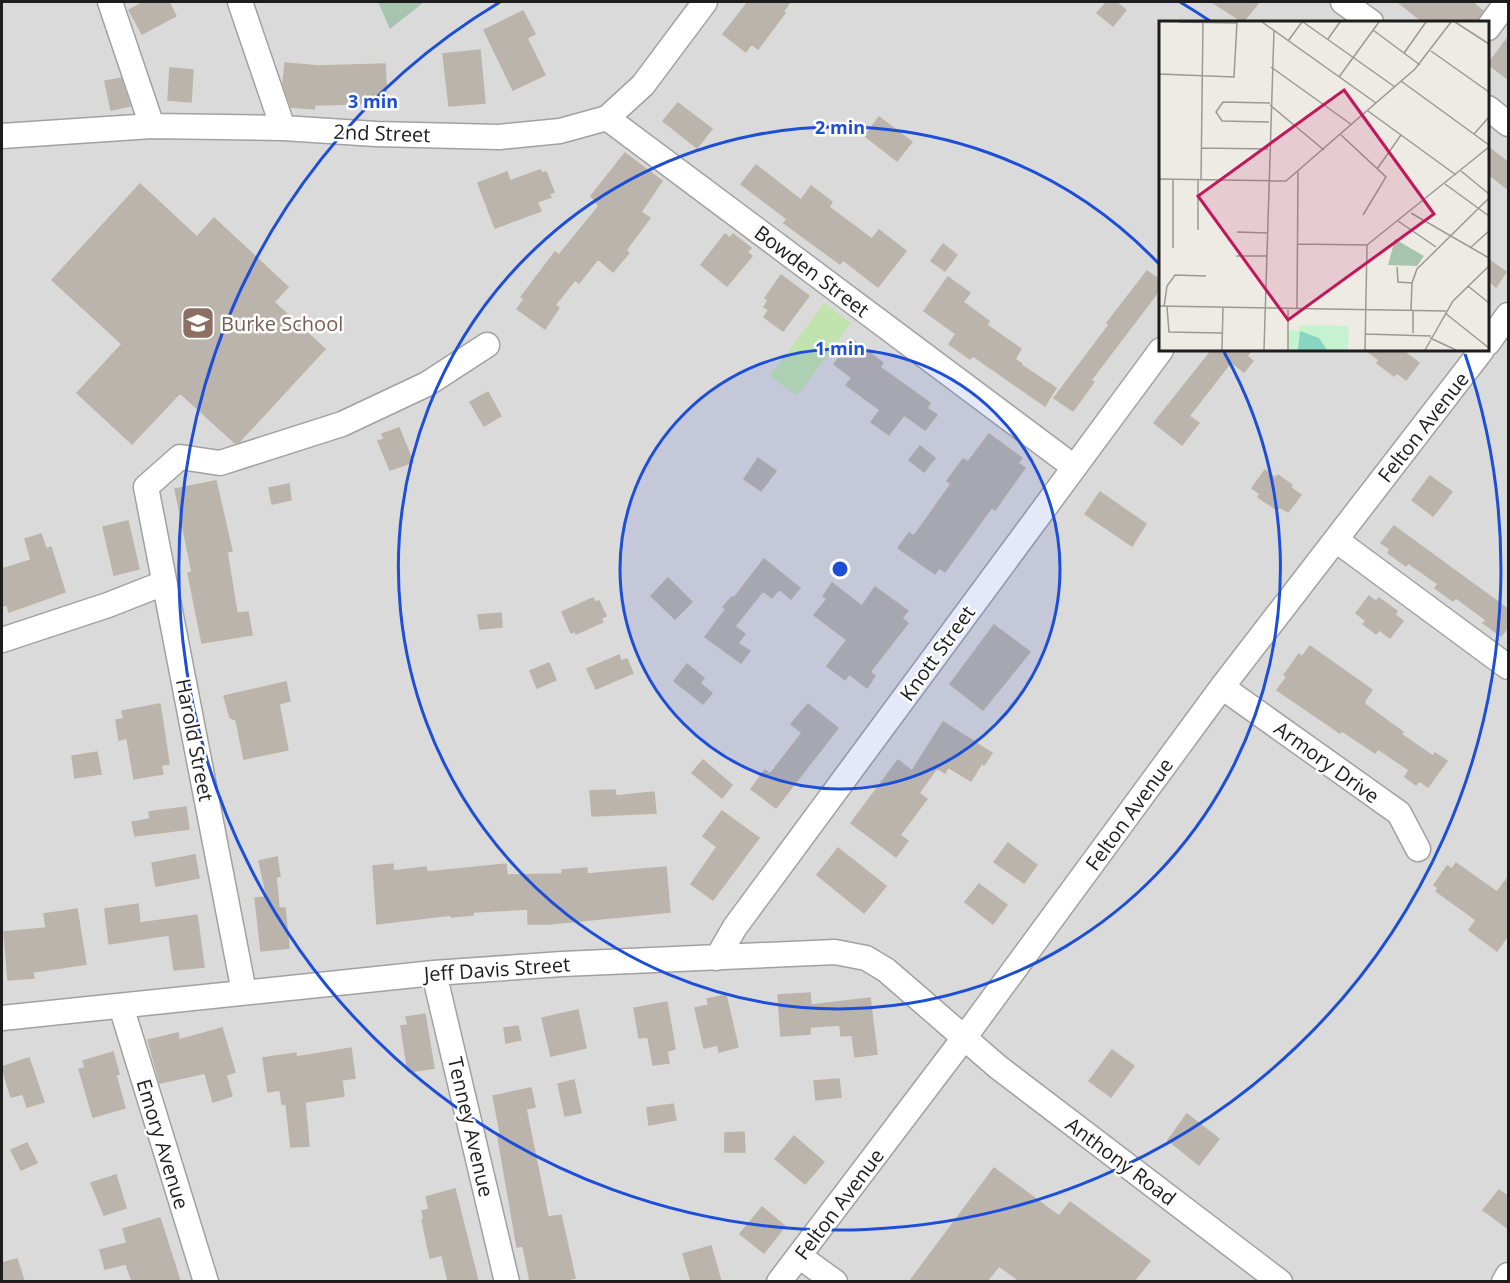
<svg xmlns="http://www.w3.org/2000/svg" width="1510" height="1283" font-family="'Open Sans',sans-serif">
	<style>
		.residential { fill: #dbdada; fill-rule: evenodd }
		.grass { fill: #c1e3af }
		.cemetery { fill: #a7c4af }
		.building { fill: #bab4ad; stroke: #bdb4a8; stroke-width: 1.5 }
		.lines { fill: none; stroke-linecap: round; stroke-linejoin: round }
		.minor-casing { stroke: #a1a1a1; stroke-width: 27 }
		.minor { stroke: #fff; stroke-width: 24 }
		.ring { fill: none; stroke: #1d4ed8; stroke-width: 3 }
		.labels { text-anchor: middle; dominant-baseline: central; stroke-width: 5; stroke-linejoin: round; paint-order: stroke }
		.street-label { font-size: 20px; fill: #1d1d1d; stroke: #fff }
		.education-label { font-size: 20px; fill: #785e54; stroke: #fff; text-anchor: start }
		.inset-road { fill: none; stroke: #9a9994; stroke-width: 1.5 }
		.view { fill: #c2185b; fill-opacity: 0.15; stroke: #c2185b; stroke-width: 3 }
		.inset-edge { fill: none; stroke: #1d1d1d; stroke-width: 3 }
		.centre { fill: #1d4ed8; stroke: #fff; stroke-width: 3 }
		.ring-label { font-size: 18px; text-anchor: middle; font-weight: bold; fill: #1d4ed8; stroke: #fff; stroke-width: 5; stroke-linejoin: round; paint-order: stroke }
	</style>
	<rect width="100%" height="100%" fill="#edebe4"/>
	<!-- residential -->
	<path class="residential" d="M2,2H1508V1281H2ZM1160,22H1488V350H1160Z"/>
	<!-- grass -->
	<path class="grass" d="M824,303L851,323L797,396L770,376Z"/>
	<!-- cemetery -->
	<path class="cemetery" d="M378,2H424L390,29Z"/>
	<!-- building -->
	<path class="building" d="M144,2H169L176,16L142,34L129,10Z
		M748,2H790L783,12L785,13L758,49L751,44L746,52L723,34Z
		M1107,2H1116L1126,10L1113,26L1097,13Z
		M1212,2H1259L1243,22Z
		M1398,2H1472L1483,11L1475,22H1423Z
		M523,11L535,34L527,38L545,75L513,90L484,30Z
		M1509,36V80L1488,64Z
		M480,50L485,103L449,106L443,54Z
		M285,63L318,66L385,64L387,103L315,105L314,109L291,107L283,84Z
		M170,68L193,70L191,102L168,100Z
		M121,78L130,106L111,110L105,81Z
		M678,103L712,129L697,148L663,121Z
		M879,117L912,142L897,161L865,136Z
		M1488,147L1509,163V190L1488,174Z
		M625,153L662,181L641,212L650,218L626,250L629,253L613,272L598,259L579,283L575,280L555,305L559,308L545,329L517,309L524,299L521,297L555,252L559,255L599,206L591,196Z
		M756,165L801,200L811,186L832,202L829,207L872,239L879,230L906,251L878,287L843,260L840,264L784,223L787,219L741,184Z
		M540,170L542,173L546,172L554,192L549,194L551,197L537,202L541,211L495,228L478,183L507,172L510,181Z
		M140,184L197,237L214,218L288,287L274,302L325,349L239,442L235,443L180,393L132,444L77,393L122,344L52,280Z
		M725,234L730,238L733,234L751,248L747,252L752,256L727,286L701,265Z
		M943,244L957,255L945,271L931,261Z
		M1488,259L1506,272L1496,287L1488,280Z
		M1147,271L1161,281V288L1091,380L1094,382L1073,411L1054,398L1109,325L1107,323Z
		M781,275L809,296L783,331L764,317L769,310L764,307L768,300L765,298Z
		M948,277L970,293L963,302L989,321L987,325L1021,349L1015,359L1022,364L1021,365L1056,388L1045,406L973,356L970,359L949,344L956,334L924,311Z
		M853,340L883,363L880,367L930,403L927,408L937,415L925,430L904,415L889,435L871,422L880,410L846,385L852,378L834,364Z
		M1212,350H1252L1247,356L1253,361L1244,372L1231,362L1189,416L1199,423L1182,445L1154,423Z
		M1366,350H1402L1419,363L1406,380L1397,373L1394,376L1377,363L1379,360Z
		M488,392L501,416L484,426L470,402Z
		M399,428L413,462L390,470L378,441L384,439L382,434Z
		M989,434L1022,458L1018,463L1025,468L995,510L992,507L945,572L939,568L935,574L898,548L909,533L914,536L951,484L947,481L963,459L968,462Z
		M920,446L935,458L924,472L909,460Z
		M758,458L776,471L761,491L744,479Z
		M1265,470L1276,478L1278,475L1292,485L1290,487L1301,495L1288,512L1280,507L1277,510L1258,497L1260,494L1252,488Z
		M1430,476L1452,492L1433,516L1412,500Z
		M216,481L232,551L227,552L237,613L248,612L252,635L202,643L188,573L192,572L175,489Z
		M289,484L291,500L272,504L269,488Z
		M1100,492L1146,524L1132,546L1085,514Z
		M128,521L139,569L114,575L103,527Z
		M1394,526L1509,610V626L1501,636L1483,623L1486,620L1456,598L1453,601L1435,588L1438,584L1408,563L1406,566L1388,553L1390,549L1381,543Z
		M41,534L46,549L51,547L65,592L9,612L7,605L2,606V569L31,560L25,539Z
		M764,559L800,588L791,599L779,589L772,598L763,591L735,626L745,634L738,643L750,651L741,663L705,637L726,609L723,607L732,597L734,598Z
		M668,578L692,602L675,619L651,596Z
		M832,583L862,606L875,587L908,611L902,618L908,623L870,672L875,676L867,688L849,674L845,680L827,666L847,640L814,615L827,599L823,596Z
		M1369,596L1376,601L1379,598L1397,611L1395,615L1403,621L1390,638L1379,630L1376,634L1363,624L1366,621L1356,613Z
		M593,598L595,602L599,601L606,616L601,618L603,622L576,634L575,631L571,633L562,612Z
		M501,613L502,627L480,629L478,615Z
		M994,625L1030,652L983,710L950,684Z
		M1310,646L1372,690L1364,702L1366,705L1403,732L1401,734L1433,756L1435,753L1447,761L1428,787L1419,781L1416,785L1405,777L1409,770L1378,749L1375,753L1342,731L1340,733L1277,690L1287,677L1284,675L1299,654L1302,657Z
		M619,655L621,661L627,659L633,673L596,689L587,669Z
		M549,663L556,680L537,688L530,671Z
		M687,664L704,678L700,683L712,693L703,704L674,681Z
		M286,682L290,701L279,704L288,750L244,759L236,720L230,718L224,696Z
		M160,704L169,764L161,765L163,774L134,779L127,738L119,740L116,720L124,719L122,711Z
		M808,704L838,728L776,808L751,789L765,770L770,774L802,733L791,724Z
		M943,722L992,753L984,765L982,763L971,781L948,767L945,773L937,768L919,793L927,799L900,835L908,841L896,857L851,823L898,760L912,771Z
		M97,752L101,774L75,778L72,756Z
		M703,760L732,785L722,798L692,773Z
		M615,790L616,796L654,792L656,813L592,816L590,791Z
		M186,807L189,829L135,836L132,822L150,819L149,812Z
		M722,811L759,838L713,900L691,884L717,847L703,836Z
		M1008,843L1037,865L1024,883L994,862Z
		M838,848L886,886L864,913L817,875Z
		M195,855L199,878L156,886L152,863Z
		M277,857L280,876L276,877L279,908H285L289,948L261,951L255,898L267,897L259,861Z
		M1456,863L1497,892L1509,876V934L1497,951L1469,930L1476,920L1436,891L1438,888L1434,885L1447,866L1452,869Z
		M393,864V871L426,867L427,872L506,864L507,875L562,874V870L587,868V874L666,867L670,912L549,924H528V909L473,912V915L451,917V915L377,924L373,866Z
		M979,884L1007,905L993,924L965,902Z
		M138,904L140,923L197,915L204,967L174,970L169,935L109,944L105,909Z
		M77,909L86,964L33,972L34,978L8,980L4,932L46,928L44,914Z
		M810,993L811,1005L870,998L877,1054L855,1057L852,1035L841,1036L840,1025L810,1027V1034L781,1036L778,995Z
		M726,995L738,1047L719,1052L718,1045L704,1048L695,1008L709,1005L707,999Z
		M667,1002L675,1049L667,1051L669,1063L653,1065L648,1037L639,1038L634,1008Z
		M578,1010L586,1048L551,1056L542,1018Z
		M425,1014L434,1068L408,1072L401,1026L408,1025L406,1017Z
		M518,1026L521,1040L506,1043L504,1028Z
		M222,1028L235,1072L226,1075L232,1096L213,1102L205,1073L160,1083L148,1040L178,1033L179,1040Z
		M351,1048L355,1078L342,1080L344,1096L305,1102L309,1146L291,1147L286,1104H282L280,1090L268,1092L263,1058L296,1053V1057Z
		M1112,1050L1134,1066L1111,1097L1089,1081Z
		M113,1052L119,1074L116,1075L125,1108L93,1117L79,1069L85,1068L83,1061Z
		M29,1058L44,1102L27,1107L23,1094L11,1097L2,1067Z
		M839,1079L841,1097L816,1100L814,1081Z
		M574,1080L581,1113L565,1116L558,1084Z
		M531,1088L535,1107L526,1109L548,1217L561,1215L575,1278L561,1281H530L523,1246L517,1247L498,1137H501L493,1096Z
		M673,1104L676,1120L649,1125L647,1108Z
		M1187,1114L1219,1139L1199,1165L1168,1140Z
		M744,1132L745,1152H725V1133Z
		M794,1136L824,1162L805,1184L775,1159Z
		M27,1143L37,1163L21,1170L11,1150Z
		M994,1168L1059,1216L1070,1202L1150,1261L1134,1281H1020L999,1266L987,1281H910Z
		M116,1175L126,1208L104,1215L91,1183Z
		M455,1189L478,1281H448L442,1255L430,1258L422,1220L424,1219L422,1211L429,1209L426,1197Z
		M1499,1190L1509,1197V1229L1483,1210Z
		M762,1207L785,1226L764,1253L740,1234Z
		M160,1218L180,1281H132L126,1264L105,1269L100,1250L127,1243L123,1229Z
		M711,1246L721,1281H691L683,1254Z
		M17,1259L24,1281H2V1263Z"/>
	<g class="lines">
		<!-- minor casing -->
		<g class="minor-casing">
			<path id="minor" d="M110,2L152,126
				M240,2L283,128
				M1343,2L1371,22
				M1488,28L1507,2
				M1488,108L1508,124
				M607,118L1074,467
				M2,136L152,126L283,128L376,134L499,137L560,131L607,118L643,85L705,2
				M1488,343L1508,315
				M1336,540L1508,667
				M2,640L108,605L164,583
				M1222,687L1399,813L1418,849
				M717,958L735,927L1161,350
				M434,973L507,1282
				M244,992L146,487L180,457L220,463L342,424L427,384L487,345
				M121,1006L206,1282
				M2,1018L434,973L562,964L835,952L866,958L886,970L998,1067L1280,1282
				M799,1256L835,1282
				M779,1282L964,1038L1222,687L1482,350
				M1504,1282L1508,1275"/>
		</g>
		<!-- minor -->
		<use href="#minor" class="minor"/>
	</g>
	<!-- distance rings -->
	<circle cx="840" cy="569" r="220" fill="#1d4ed8" fill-opacity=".12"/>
	<g class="ring">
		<circle cx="840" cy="569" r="220"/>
		<path d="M1224 352A441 441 0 1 1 1160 265"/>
		<path d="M1180 2A661 661 0 0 1 1210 21M1465 354A661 661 0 1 1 500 2"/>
	</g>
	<!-- icons -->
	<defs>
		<g id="school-square" transform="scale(1.725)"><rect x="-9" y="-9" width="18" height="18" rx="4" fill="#8d6e63" stroke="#fff"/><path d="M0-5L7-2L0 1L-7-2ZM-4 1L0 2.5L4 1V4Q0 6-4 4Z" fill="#fff"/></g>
	</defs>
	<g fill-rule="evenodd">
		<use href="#school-square" x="198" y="323"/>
	</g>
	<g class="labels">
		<!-- street labels -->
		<g class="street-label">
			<text transform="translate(382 133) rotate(2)">2nd Street</text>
			<text transform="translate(812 271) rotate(37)">Bowden Street</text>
			<text transform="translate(1423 427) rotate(-52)">Felton Avenue</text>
			<text transform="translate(937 653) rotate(-54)">Knott Street</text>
			<text transform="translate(195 740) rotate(79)">Harold Street</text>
			<text transform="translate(1327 762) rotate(36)">Armory Drive</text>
			<text transform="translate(1129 814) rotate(-54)">Felton Avenue</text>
			<text transform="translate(497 969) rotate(-4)">Jeff Davis Street</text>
			<text transform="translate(471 1127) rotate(77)">Tenney Avenue</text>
			<text transform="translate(163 1144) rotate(73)">Emory Avenue</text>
			<text transform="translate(1121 1161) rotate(37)">Anthony Road</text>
			<text transform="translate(839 1204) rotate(-53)">Felton Avenue</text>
		</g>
		<!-- education labels -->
		<g class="education-label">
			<text x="221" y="323">Burke School</text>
		</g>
	</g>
	<!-- overview -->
	<g transform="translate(1159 21)">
		<rect width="330" height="330" fill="#edebe4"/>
		<path d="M236,218L265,235L258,245L229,244Z" fill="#a7c4af"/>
		<path d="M141,304L190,305L189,329H129V309L140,310Z" fill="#c5f3cf"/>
		<path d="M141,310L160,317L168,329H139Z" fill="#89d5c2"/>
		<path class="inset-road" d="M20,1L78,2M103,1L217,82M144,1L236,66M296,1L330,23M214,9L261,44M169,18L181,1M129,20L143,1M272,30L330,71M245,32L267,1M112,46L193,104M0,53L75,56L78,1M180,56L220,1M242,60L330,124M111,84L165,129M209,90L297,154M110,101L63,100L57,91L64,81L111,82M315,113L330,96M182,114L227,156L204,194M42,127L109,128M218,148L242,114M302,150L330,173M0,158L127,160L256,48L292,1M39,158V209M42,158L44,1M286,163L330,195M252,192L330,237M239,200L277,226M78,211L109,212M138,223L208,224M14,227V159M311,227L330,210M77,235H108M238,246L239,261L253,262M309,265L330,282M0,285L287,290M5,286L8,265L16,254L47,255M8,286L10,311L63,312M138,287L139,151M252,289L253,262L258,248L330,177M286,292L330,327M254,312V289M206,313L272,315M271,317L297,329M63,329L64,286M105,329L115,9M129,329V287M206,329L208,224L330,126M266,329L294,280L330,245"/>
		<path class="view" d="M185,69L275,193L129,299L39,175Z"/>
		<rect width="330" height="330" class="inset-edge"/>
	</g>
	<circle cx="840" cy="569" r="9" class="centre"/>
	<g class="ring-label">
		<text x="373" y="108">3 min</text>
		<text x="840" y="134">2 min</text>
		<text x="840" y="355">1 min</text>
	</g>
	<!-- border -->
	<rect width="1510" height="1283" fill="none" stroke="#1d1d1d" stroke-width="6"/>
</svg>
